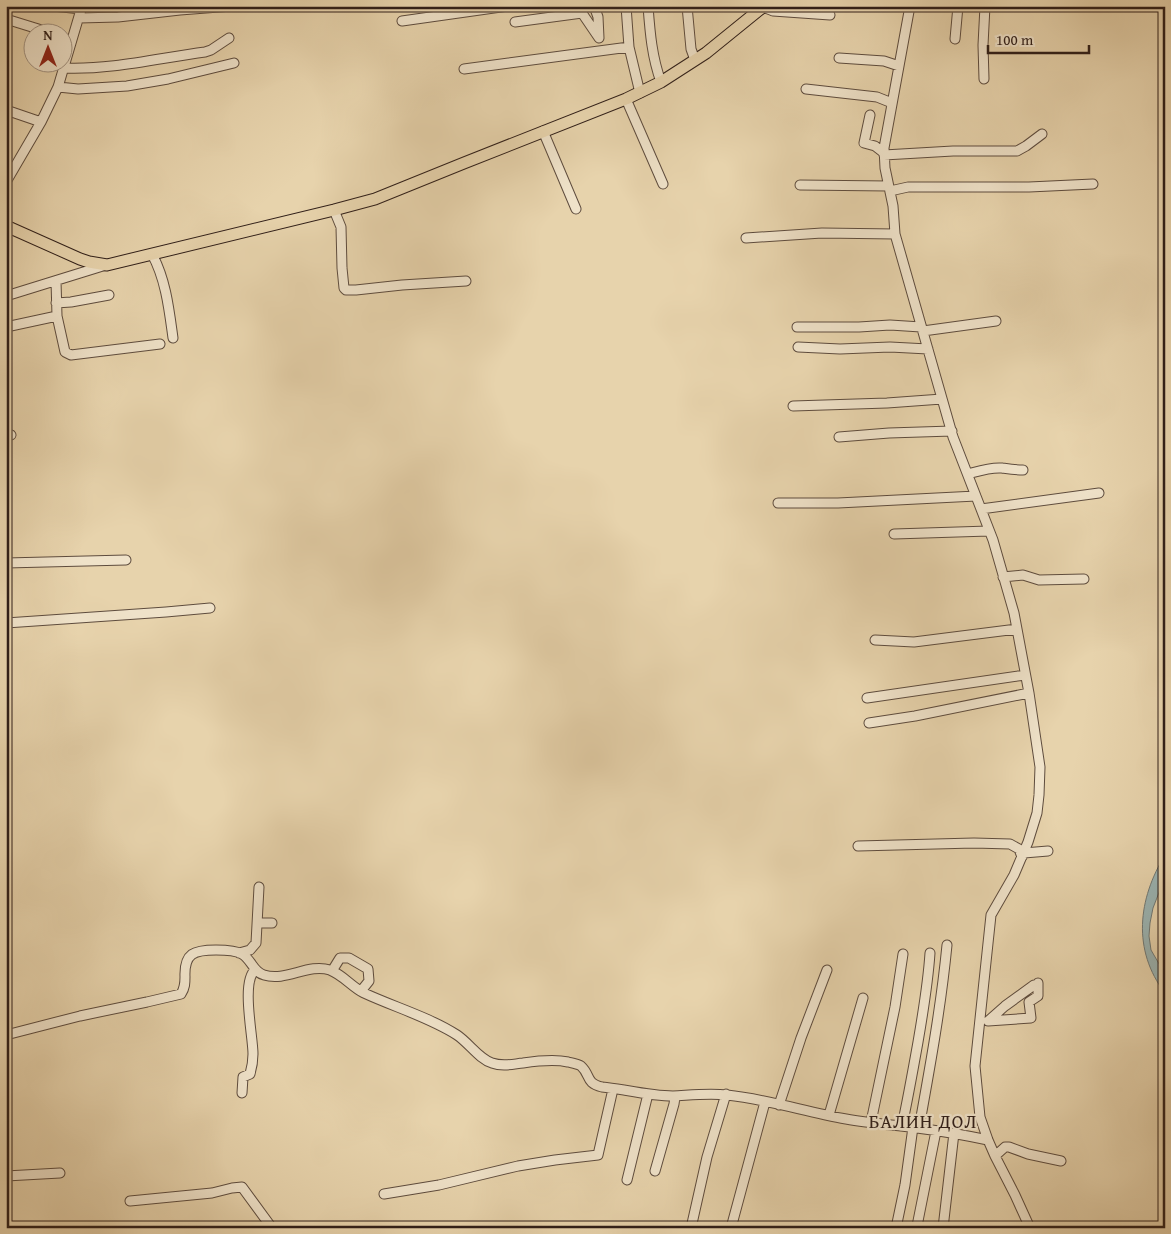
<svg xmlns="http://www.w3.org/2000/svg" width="1171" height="1234" font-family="'Gentium Book Plus',serif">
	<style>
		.water { fill: #9bb5b4; stroke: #707976 }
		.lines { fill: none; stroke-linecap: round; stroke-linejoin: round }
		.minor-casing { stroke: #5e4c3e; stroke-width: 11 }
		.major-casing { stroke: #301f19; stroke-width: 13 }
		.minor { stroke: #efe2c9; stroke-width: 9 }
		.major { stroke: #e7d3ac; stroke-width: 11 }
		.labels { text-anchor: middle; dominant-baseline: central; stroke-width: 4.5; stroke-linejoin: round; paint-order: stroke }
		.quarter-label { font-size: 19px; letter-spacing: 1px; fill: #301f19; stroke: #efe2c9 }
	</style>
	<rect width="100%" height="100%" fill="#e7d3ac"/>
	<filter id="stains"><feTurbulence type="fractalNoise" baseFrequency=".004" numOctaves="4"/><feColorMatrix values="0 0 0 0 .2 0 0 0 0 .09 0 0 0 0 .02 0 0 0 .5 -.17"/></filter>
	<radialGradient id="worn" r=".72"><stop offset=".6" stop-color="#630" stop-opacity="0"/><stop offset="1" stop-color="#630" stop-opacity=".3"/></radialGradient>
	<!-- water -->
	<path class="water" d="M1165,855V877L1153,908L1150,923L1149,936L1151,950L1165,974V993C1132,950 1138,899 1165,855Z"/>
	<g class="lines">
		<!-- minor casing -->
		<g class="minor-casing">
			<path id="minor" d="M53,6L81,9
				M594,6L598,17L599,38
				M626,6L629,47L640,93
				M648,6C650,33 652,57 661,82
				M687,6L691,49L695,60
				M910,6L884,148L885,168L893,206L895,234L953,437L993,540L1014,613L1029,693L1040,767L1039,795L1037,813L1028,842L1014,875L991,915L975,1066L980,1117L988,1140L995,1156L1015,1195L1030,1228
				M763,7L773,11L830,15
				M79,18L118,17L180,10L232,6
				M6,19L48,32
				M402,21L508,6
				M515,22L582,13L599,38
				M955,39L958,6
				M839,58L884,61L899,66
				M64,68C111,70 159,58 205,52L211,50L229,38
				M464,69L629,47
				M984,79L983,45L985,6
				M58,87L78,89L127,86L168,79L234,63
				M806,89L877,97L892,103
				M626,99L663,184
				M6,110L41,122
				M870,115L864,143L875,146L884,153
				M543,131L576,209
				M884,155L953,151H1017L1026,146L1042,134
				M6,182L41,122L58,87L82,6
				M800,185L888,186
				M890,191L908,187H1029L1093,184
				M334,210L341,227L342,268L344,288L346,290H356L402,285L466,281
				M746,238L822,233L895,234
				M152,254C166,280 169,309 173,338
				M56,281L57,316L65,352L71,355L160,344
				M6,296L106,265
				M56,303L71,302L109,295
				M6,327L57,316
				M797,327H859L890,325L921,327
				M923,331L996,321
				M798,347L840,349L890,347L928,349
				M793,406L887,403L942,399
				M6,434L11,435
				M839,437L889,433L952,431
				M968,474C979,471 990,467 1002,468C1009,469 1015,470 1023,470
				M778,503H838L976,496
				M981,509L1099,493
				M894,534L989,531
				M6,563L126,560
				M1003,577L1023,575L1039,580L1084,579
				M6,623L166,612L210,608
				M875,640L914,642L1017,629
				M867,698L1025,675
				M869,723L915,716L1029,693
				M858,846L974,843L1010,844L1019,849L1022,857
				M1024,853L1048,851
				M257,923H272
				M239,953L250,950L256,943L259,887
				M332,971L340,958H349L368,969L369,981L361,991
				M988,1021L1031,1018L1029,1002L1038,996V983
				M988,1021L1005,1006L1034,985
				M6,1035L80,1016L147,1002L181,994C185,988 185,983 185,977C184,953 194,950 216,950C224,950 235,950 242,954C252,960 253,972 264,975C286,982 308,963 330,970C343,975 352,987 364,993C394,1007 429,1017 457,1035C469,1043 479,1059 492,1063C503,1067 513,1064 523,1063C537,1061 554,1059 568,1062C572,1063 578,1064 581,1066C591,1075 585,1083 602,1087C610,1088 617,1089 624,1090C641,1093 657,1096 673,1096C692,1095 709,1093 727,1095C767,1099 806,1112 846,1119C869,1123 893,1125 917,1128C941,1131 964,1135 988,1140
				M242,1093L243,1077L250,1074C252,1067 253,1060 253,1054C253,1036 241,982 255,970
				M779,1105L801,1038L827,970
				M829,1115L863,998
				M871,1122L895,1007L903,954
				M902,1126C908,1098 913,1070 918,1042C923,1013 928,983 930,953
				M919,1128C930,1067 941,1007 947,945
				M995,1156L1005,1147H1009L1028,1154L1061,1161
				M655,1171L674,1104L675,1097L674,1096
				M6,1176L60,1173
				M627,1180L648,1094
				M384,1194L439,1185L518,1166L555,1160L598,1155L613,1089
				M130,1201L212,1193L232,1188L242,1187L272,1228
				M917,1226L936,1131
				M691,1228L707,1157L726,1094
				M731,1228L765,1102
				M896,1228L905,1185L913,1127
				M943,1228L954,1133"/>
		</g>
		<!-- major casing -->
		<g class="major-casing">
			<path id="major" d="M6,226L80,259L89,262L107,265L334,210L375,199L464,163L626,99L661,82L706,53L764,6"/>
		</g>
		<!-- minor -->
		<use href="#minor" class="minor"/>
		<!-- major -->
		<use href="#major" class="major"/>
	</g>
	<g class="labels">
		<!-- quarter labels -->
		<g class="quarter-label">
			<text x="923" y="1121">БАЛИН ДОЛ</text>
		</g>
	</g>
	<!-- margin -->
	<rect width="1171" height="1234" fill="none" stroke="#e7d3ac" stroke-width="25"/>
	<rect x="8" y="8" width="1156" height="1219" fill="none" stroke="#301f19" stroke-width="2.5"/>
	<rect x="12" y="12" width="1146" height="1209" fill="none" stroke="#301f19"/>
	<!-- north arrow -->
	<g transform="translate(48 48)"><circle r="24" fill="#efe2c9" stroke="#a39483"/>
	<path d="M0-4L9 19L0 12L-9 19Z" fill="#8f2418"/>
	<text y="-8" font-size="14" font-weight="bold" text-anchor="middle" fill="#301f19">N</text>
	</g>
	<!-- scale -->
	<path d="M988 45v8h101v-8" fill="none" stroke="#301f19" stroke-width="2.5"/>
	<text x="996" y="45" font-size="15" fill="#301f19" stroke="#efe2c9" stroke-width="4" paint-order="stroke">100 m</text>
	<rect width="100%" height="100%" filter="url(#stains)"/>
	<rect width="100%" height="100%" fill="url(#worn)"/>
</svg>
